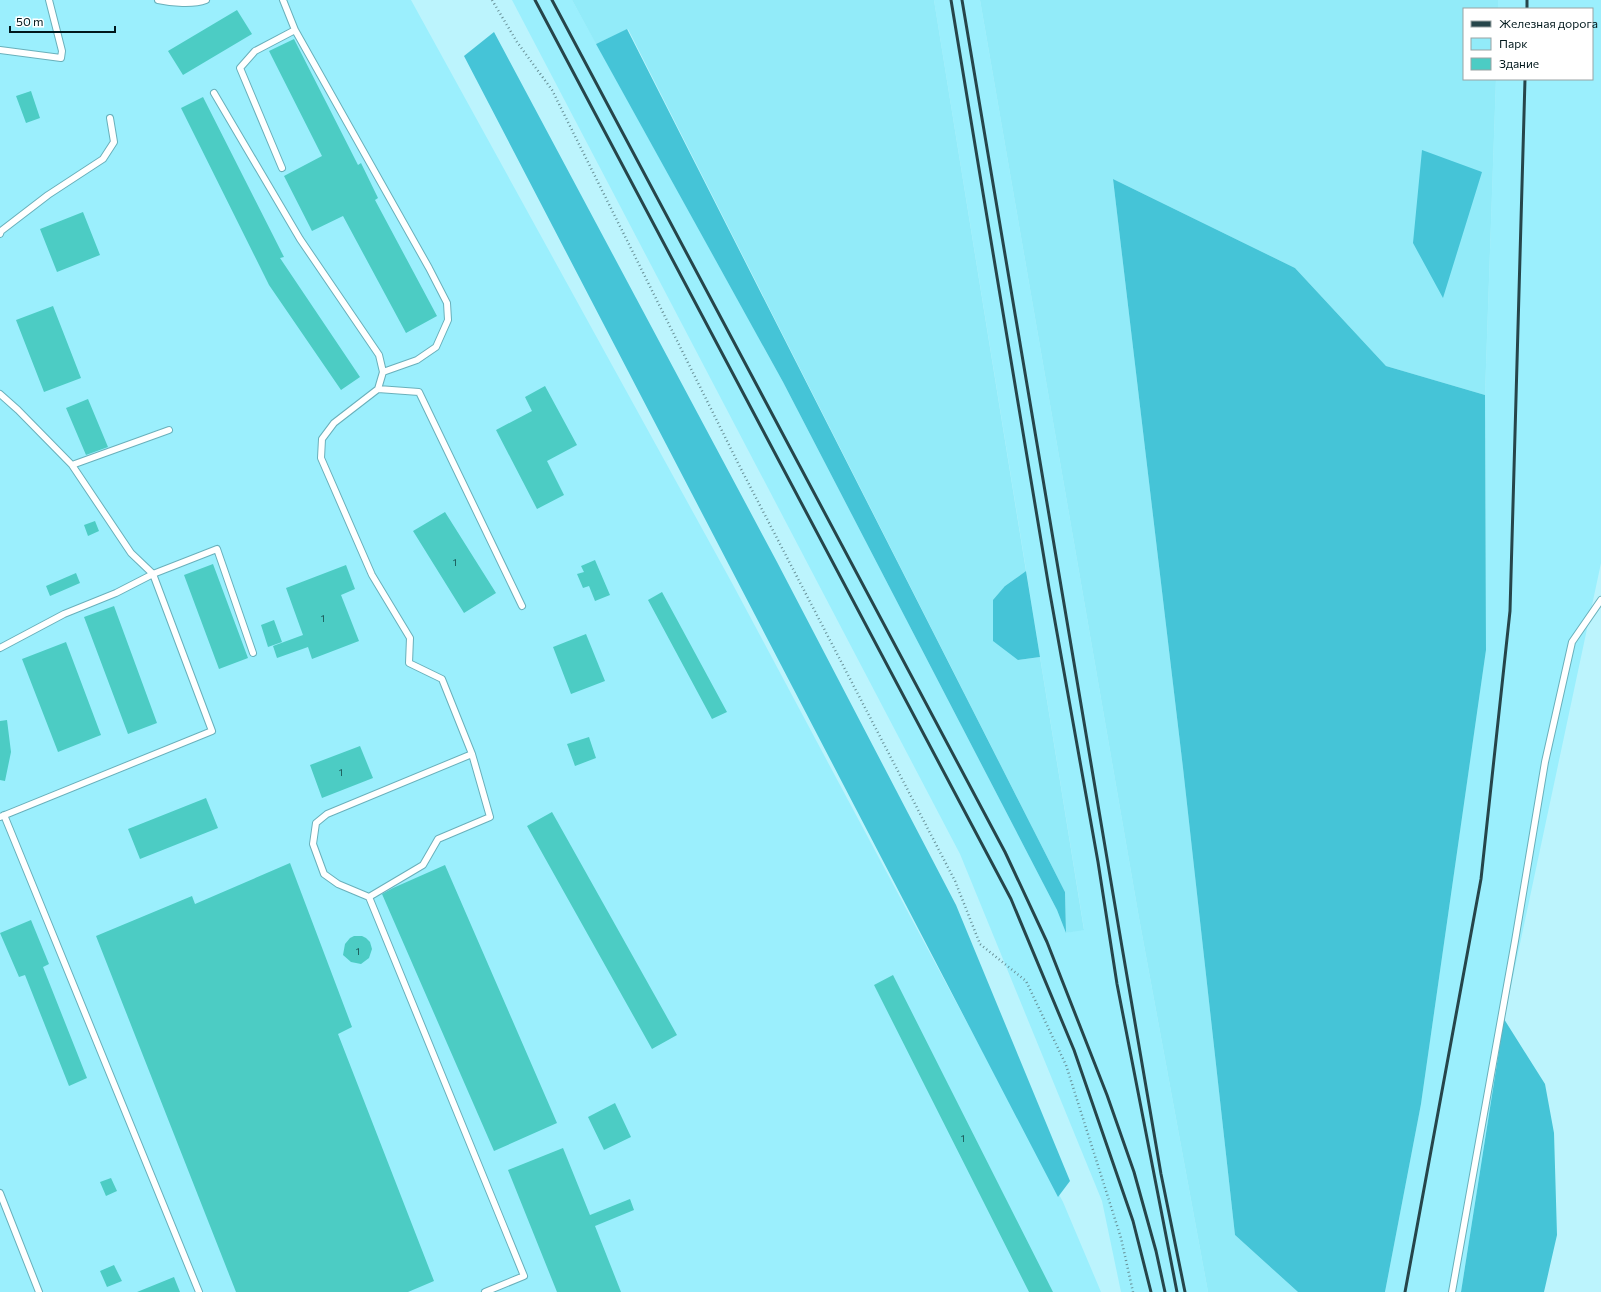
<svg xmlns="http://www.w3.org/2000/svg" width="1601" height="1292" font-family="Commissioner,sans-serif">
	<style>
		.built { fill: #9beffd }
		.green { fill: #92ebf9 }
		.forest { fill: #45c4d7 }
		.building { fill: #4cccc4 }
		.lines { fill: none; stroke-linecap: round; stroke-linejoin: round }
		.service-casing { stroke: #69b0bb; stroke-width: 8 }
		.path { stroke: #679097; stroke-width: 2.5; stroke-dasharray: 1 3; stroke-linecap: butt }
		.service { stroke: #fff; stroke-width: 6 }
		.rail { stroke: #26454a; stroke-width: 3 }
		.labels { text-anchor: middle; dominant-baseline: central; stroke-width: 3; stroke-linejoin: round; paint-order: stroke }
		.number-label { font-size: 9px; fill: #134546 }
	</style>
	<rect width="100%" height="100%" fill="#bcf4fd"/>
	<!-- built -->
	<path class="built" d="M0,0H411L732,583L1063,1202L1101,1292H0Z
		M512,0H572L783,382L1057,910L1066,933L1084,929L934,0H980L1139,918L1208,1292H1121L1102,1201L960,854Z
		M1498,0H1601V563L1504,1019L1461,1292H1385L1421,1104L1486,650L1485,395L1496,79H1592V9H1498Z"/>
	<!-- green -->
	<path class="green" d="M572,0H934L1026,571L1005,586L1018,660L1040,657L1084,930L1066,933L1065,892L628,29L596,44Z
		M980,0H1498V9H1464V79H1496L1485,395L1386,366L1295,268L1113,179L1183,768L1235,1235L1298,1292H1208L1139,918Z"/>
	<!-- forest -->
	<path class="forest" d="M627,29L1065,892L1066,933L1057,910L783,382L596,44Z
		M494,32L777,562L956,905L1070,1181L1058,1197L464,56Z
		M1422,150L1482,172L1443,298L1413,243Z
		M1113,179L1295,268L1386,366L1485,395L1486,650L1421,1104L1385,1292H1298L1235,1235L1183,768Z
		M1026,571L1040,657L1018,660L993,641V600L1005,586Z
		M1504,1019L1545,1084L1554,1133L1557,1235L1544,1292H1461Z"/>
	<!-- building -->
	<path class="building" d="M237,10L252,34L183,75L168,51Z
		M294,39L358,165L361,163L378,198L375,200L437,316L406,333L343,216L312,231L284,176L322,156L269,51Z
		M31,91L40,118L26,123L16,96Z
		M203,97L284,257L280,258L360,377L341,390L269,285L181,108Z
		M83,212L100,255L57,272L40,229Z
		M53,306L81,378L44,392L16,320Z
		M545,386L577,445L547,461L564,495L537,509L496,430L532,411L525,397Z
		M88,399L108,447L86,455L66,408Z
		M445,512L496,593L464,613L413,531Z
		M95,521L99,531L88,536L84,525Z
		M595,560L610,595L595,601L589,586L583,588L577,574L584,572L581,566Z
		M213,564L248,658L219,669L184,575Z
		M346,565L355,589L341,595L359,641L312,659L308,647L277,658L273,646L303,635L286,588Z
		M76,573L80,583L50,596L46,586Z
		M662,592L727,712L712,719L648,600Z
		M114,606L157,723L128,734L84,617Z
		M274,620L282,642L268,647L261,625Z
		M586,634L605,681L571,694L553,647Z
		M66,642L101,735L58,752L22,659Z
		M7,720L11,752L5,781L0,780V721Z
		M589,737L596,758L575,766L567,744Z
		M360,746L373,778L322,798L310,765Z
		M206,798L218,828L140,859L128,829Z
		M552,812L677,1035L652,1049L527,826Z
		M290,863L352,1027L338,1034L434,1281L408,1292H236L96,936L192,896L195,904Z
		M445,865L557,1123L494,1151L382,894L393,888Z
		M31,920L49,964L43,967L87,1078L69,1086L25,975L19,977L0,933Z
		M354,936H362L366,938L370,942L372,949L369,958L361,964L351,962L343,955L345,944L350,938Z
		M893,975L1053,1292H1029L874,985Z
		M615,1103L631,1137L604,1150L588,1117Z
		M563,1148L590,1215L630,1199L634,1210L595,1226L621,1292H557L508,1170Z
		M111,1178L117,1191L106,1196L100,1182Z
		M114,1265L122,1281L107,1287L100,1271Z
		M174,1277L180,1292H137Z"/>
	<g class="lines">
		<!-- service casing -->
		<g class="service-casing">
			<path id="service" d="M158,0C172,3 193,5 206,0
				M283,0L295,30L429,268L447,303L448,320L436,347L417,360L383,372
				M0,50L61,58L62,51L49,0
				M214,93L300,239L379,355L383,372L378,389L334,423L322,439L321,458L372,575L410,638L409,663L442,679L472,754L490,817L438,839L423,865L369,897
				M282,168L240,68L255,51L295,30
				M0,234L1,231L48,195L103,159L114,142L110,118
				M378,389L419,392L522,606
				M0,394L18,410L72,465L131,553L153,574L212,731L0,817
				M72,465L169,430
				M0,648L64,614L116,593L153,574L217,549L253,653
				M472,754L327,814L316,823L313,844L324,874L338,884L369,897L524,1276L485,1292
				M4,815L199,1292
				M0,1193L39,1292
				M1452,1292L1515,941L1545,762L1572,642L1601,600"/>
		</g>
		<!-- path -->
		<path class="path" d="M492,0L517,42L552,90L740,467L955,881L980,944L1026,981L1066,1065L1121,1238L1133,1292"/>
		<!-- service -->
		<use href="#service" class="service"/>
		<!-- rail -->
		<path class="rail" d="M535,0L1011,899L1074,1050L1133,1221L1151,1292
			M552,0L1005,852L1047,942L1107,1095L1134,1172L1156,1251L1165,1292
			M951,0L983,193L1049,588L1098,862L1117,984L1177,1292
			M962,0L1122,947L1161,1174L1185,1292
			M1527,9V0
			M1405,1292L1481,879L1510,611L1525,79"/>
	</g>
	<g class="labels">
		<!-- number labels -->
		<g class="number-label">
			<text x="455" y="562">1</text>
			<text x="323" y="618">1</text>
			<text x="341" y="772">1</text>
			<text x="358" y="951">1</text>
			<text x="963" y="1138">1</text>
		</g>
	</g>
	<!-- legend -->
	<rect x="1463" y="8" width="130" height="72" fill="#ffffff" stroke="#99a3a4"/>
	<rect x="1471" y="21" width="20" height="6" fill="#26454a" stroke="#99a3a4"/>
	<text x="1499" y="28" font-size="12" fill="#00181c">Железная дорога</text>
	<rect x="1471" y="38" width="20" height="12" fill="#92ebf9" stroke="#99a3a4"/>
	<text x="1499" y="48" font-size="12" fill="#00181c">Парк</text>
	<rect x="1471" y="58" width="20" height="12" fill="#4cccc4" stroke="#99a3a4"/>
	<text x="1499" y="68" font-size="12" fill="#00181c">Здание</text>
	<!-- scale -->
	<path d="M10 26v6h105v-6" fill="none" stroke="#00181c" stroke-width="2"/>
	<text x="16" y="26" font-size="12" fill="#00181c" stroke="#ffffff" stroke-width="3" paint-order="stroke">50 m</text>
</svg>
